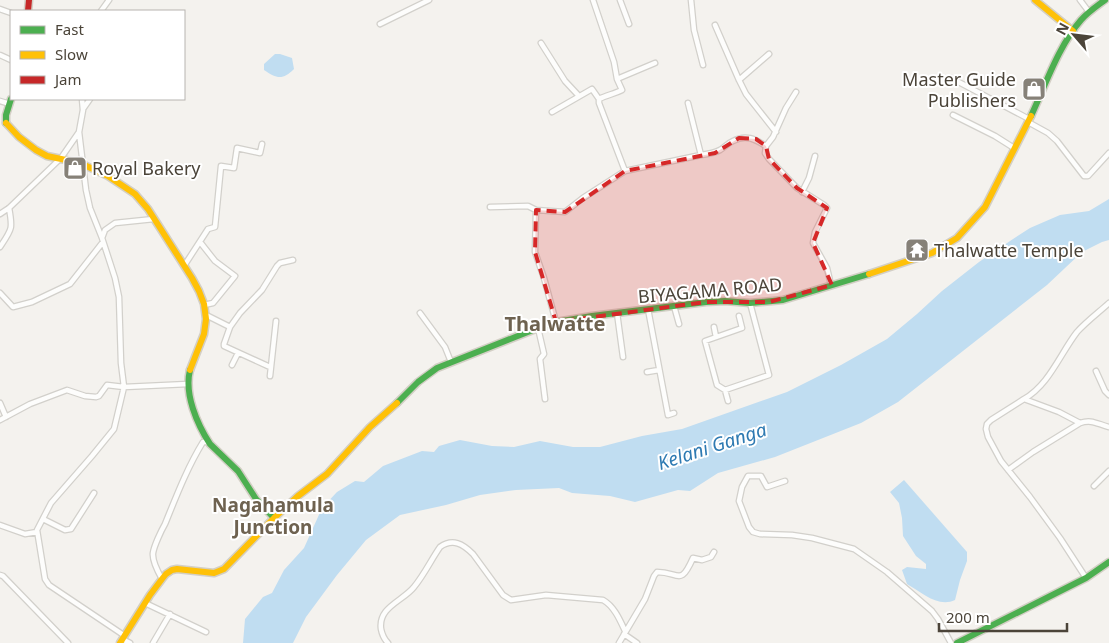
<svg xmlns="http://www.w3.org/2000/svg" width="1109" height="643" font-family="'Noto Sans',sans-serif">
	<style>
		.water { fill: #c0ddf1 }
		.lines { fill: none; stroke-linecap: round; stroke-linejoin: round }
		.street-casing { stroke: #d2d0cb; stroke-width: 7 }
		.fast-casing { stroke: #d3cfc5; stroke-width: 9 }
		.slow-casing { stroke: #d3cfc5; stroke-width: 9 }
		.jam-casing { stroke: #d3cfc5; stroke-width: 9 }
		.street { stroke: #fdfdfc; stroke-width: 4.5 }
		.fast { stroke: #4caf50; stroke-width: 6 }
		.slow { stroke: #ffc107; stroke-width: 6 }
		.jam { stroke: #c62828; stroke-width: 6 }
		.marked { fill: #d62828; fill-opacity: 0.2; stroke: #d62828; stroke-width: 4; stroke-dasharray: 10 6; stroke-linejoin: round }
		.labels { text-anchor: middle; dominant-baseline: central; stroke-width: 4; stroke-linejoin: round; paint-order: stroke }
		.poi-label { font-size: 18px; fill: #4b4439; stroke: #fff; text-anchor: start }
		.street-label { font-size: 18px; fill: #4b4439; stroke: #fff }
		.water-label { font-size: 19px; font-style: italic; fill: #2e7ab2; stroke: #fff }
		.neighbourhood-label { font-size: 19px; font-weight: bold; fill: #6e6250; stroke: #fff }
		.quarter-label { font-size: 20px; font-weight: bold; fill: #6e6250; stroke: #fff }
	</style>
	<rect width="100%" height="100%" fill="#f4f2ee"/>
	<!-- water -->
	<path class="water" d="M275,54H280L292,58L294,69C283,80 277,79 264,70V64Z
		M1109,199V240L1102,242L1082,252L1047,285L898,402L861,423L775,457L718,473L690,491L678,490L635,502L610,496L572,493L559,488L516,490L480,495L446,505L400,515L366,540L337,575L306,617L293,643H243L245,619L263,597L272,593L284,570L304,548L322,508L337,492L355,481L364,482L383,466L422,451L434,452L439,446L460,440L492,446L514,447L540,441L573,447H600L642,436L682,429L787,392L841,365L887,339L917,314L942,291L979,262L1013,239L1030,228L1060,215L1089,211Z
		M904,480L967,552V561L960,580L955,600C938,608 921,592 907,584L902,570L907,567L926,569V564L916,556L903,536L902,518L899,503L890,492Z"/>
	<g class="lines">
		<!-- street casing -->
		<g class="street-casing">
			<path id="street" d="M593,0L614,62L617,79L622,90C614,94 607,95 599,99V103L625,171L701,155L688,103
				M620,0L629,24
				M691,0L694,30L703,65
				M1080,0L1089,12
				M0,9L11,13
				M101,11L109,0
				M380,24L429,0
				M715,25L739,80L746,94L776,132
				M541,43L565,81L579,96
				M0,55L11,60
				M951,78L1029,119
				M617,79L655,63
				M739,80L769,54
				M796,92L786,108L773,137L766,146L765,153L769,159L797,188L824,205L827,208L815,232L813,243L827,268L831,285
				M0,101L10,104
				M83,109L90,99
				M552,112L592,89L599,99
				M953,115L995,136L1014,148
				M1028,122L1048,133L1057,141L1084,176H1088L1109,153
				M79,132L86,190L90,208L102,238
				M701,155C708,154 714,153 720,150C725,147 728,143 733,141C746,134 755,139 766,146
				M802,192L809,178L815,156
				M490,207L528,206L536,210L535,252L544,278L556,322
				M536,210L565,212L583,198L625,171
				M0,214L9,208L61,158L79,132L83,110L82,99
				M200,242L215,261L235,276L213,303L204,305
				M0,247C12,229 13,229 9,208
				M184,266L208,229L215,227L221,166L234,168L237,148L260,153L262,144
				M0,293L13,307L32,302L70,284L103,242
				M674,306L679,324
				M648,309L668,415L674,413
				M420,313L445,347L451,362
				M617,313L623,357
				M206,315L230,327L224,344V346L270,367
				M739,316L742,328L705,341L717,385L725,390L769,375L750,303
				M230,327L240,313L262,290L277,266L280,263L293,260
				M714,327L716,337
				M538,328L544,354L540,359L545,399
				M232,365L238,353
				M1096,371L1105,391L1109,395
				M647,372L659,370
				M270,376L276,321
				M725,390L728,401
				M1024,399L991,420L987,424L986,429L988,437L1001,461L1030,497L1060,538L1086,578
				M0,403L6,417
				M0,420L30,404L67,390L85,396L96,397L99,396L107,385L124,387L188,384
				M1080,423L1059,412L1024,399C1049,385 1060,354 1077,332C1087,321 1098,313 1109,303
				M1008,470L1033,452L1080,423C1092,419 1097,424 1109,427
				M785,481L767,487L761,476H748L742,487L739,501L749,527L753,532L760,534L792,535L812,538L854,549L887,572L932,611L938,619L951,643
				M1094,486L1109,471
				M43,519L65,530L71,529L94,493
				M0,525L25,534L37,532
				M0,575L3,576L68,643
				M162,579C158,572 152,561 153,553C154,546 161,531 165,524C176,497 187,468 203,442H209
				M145,603L206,632
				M624,634L637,643
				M125,636L49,585L45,579L37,530L51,503L92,456L114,429L124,387L121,363L119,297L115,278L102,238L105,230L115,223L154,219
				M122,639L130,643
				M153,643L170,614
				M388,643C384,639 382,634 381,629C378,607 403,601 414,587C424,575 431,560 440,547C453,538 463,544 473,554L503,595L511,600L546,595L603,600C614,606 620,620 625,631
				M619,643L645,599L654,576L657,572C680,572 680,587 693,558L702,560L711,557L714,552"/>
		</g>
		<!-- fast casing -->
		<g class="fast-casing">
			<path id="fast" d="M1031,116C1045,86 1059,45 1081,20C1088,12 1097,6 1105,0
				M6,123V115L11,99
				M190,370C184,394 197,424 210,444L238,471L256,499L274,518
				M397,403L418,382L437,368L538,328L556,322L592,316L706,302L725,301L750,303L783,300L869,274
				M957,643L1086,578L1109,562"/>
		</g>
		<!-- slow casing -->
		<g class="slow-casing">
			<path id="slow" d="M1035,0L1073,31
				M6,123L19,137L36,150L47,156L80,163L108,176L135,194L148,209L192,278L199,291L204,304L206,319L204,334L190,370
				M869,274L932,253L957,238L985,207L1031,116
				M120,643L150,595L162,579L166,574L172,570L177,569L214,573L224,569L274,518L298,496L327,474L370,427L397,403"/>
		</g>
		<!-- jam casing -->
		<g class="jam-casing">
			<path id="jam" d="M28,11L29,0"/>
		</g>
		<!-- street -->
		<use href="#street" class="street"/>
		<!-- fast -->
		<use href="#fast" class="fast"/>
		<!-- slow -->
		<use href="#slow" class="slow"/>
		<!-- jam -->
		<use href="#jam" class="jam"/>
	</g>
	<!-- marked area -->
	<path class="marked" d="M739,138L756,139L766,146L769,159L797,188L827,208L813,243L832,285L769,302H706L556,322L535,252L536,210L565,212L625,171L715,153Z"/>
	<!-- icons -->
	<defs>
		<g id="shop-square" transform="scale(1.25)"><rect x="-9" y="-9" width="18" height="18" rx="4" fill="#868178" stroke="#fff"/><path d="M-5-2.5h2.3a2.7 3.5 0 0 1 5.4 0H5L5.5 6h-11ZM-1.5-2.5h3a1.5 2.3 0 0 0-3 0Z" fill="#fff"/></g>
		<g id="temple-square" transform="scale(1.25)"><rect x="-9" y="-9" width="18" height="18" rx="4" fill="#868178" stroke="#fff"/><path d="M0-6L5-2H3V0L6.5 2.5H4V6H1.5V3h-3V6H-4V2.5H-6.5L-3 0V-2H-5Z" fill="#fff"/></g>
	</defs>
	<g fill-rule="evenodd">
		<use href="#shop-square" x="1034" y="89"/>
		<use href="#shop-square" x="75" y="168"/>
		<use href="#temple-square" x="917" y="250"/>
	</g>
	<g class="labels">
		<!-- poi labels -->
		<g class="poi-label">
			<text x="1016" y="79" text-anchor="end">Master Guide<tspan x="1016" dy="21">Publishers</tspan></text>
			<text x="92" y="168">Royal Bakery</text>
			<text x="934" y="250">Thalwatte Temple</text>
		</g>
		<!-- street labels -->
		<g class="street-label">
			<text transform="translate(710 290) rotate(-5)">BIYAGAMA ROAD</text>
		</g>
		<!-- water labels -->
		<g class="water-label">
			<text transform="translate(712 446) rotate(-18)">Kelani Ganga</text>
		</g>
		<!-- neighbourhood labels -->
		<g class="neighbourhood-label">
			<text x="273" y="505">Nagahamula<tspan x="273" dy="22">Junction</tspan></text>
		</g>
		<!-- quarter labels -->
		<g class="quarter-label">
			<text x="555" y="323">Thalwatte</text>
		</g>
	</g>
	<!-- legend -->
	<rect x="10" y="10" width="175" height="90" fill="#ffffff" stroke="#b7b4b0"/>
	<rect x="20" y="26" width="25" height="8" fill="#4caf50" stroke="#b7b4b0"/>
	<text x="55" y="35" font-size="15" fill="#4b4439">Fast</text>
	<rect x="20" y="51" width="25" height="8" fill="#ffc107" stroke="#b7b4b0"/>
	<text x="55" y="60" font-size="15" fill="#4b4439">Slow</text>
	<rect x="20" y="76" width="25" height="8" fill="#c62828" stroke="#b7b4b0"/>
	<text x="55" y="85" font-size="15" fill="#4b4439">Jam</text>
	<!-- north arrow -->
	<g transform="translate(1074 35) rotate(298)" stroke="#ffffff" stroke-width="4" paint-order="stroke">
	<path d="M0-4L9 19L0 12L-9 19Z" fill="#4b4439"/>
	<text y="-8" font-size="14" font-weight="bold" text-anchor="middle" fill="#4b4439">N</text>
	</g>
	<!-- scale -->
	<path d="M939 623v8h128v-8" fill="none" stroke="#4b4439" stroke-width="2.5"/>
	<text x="946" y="623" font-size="15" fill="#4b4439" stroke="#ffffff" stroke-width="4" paint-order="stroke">200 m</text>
</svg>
